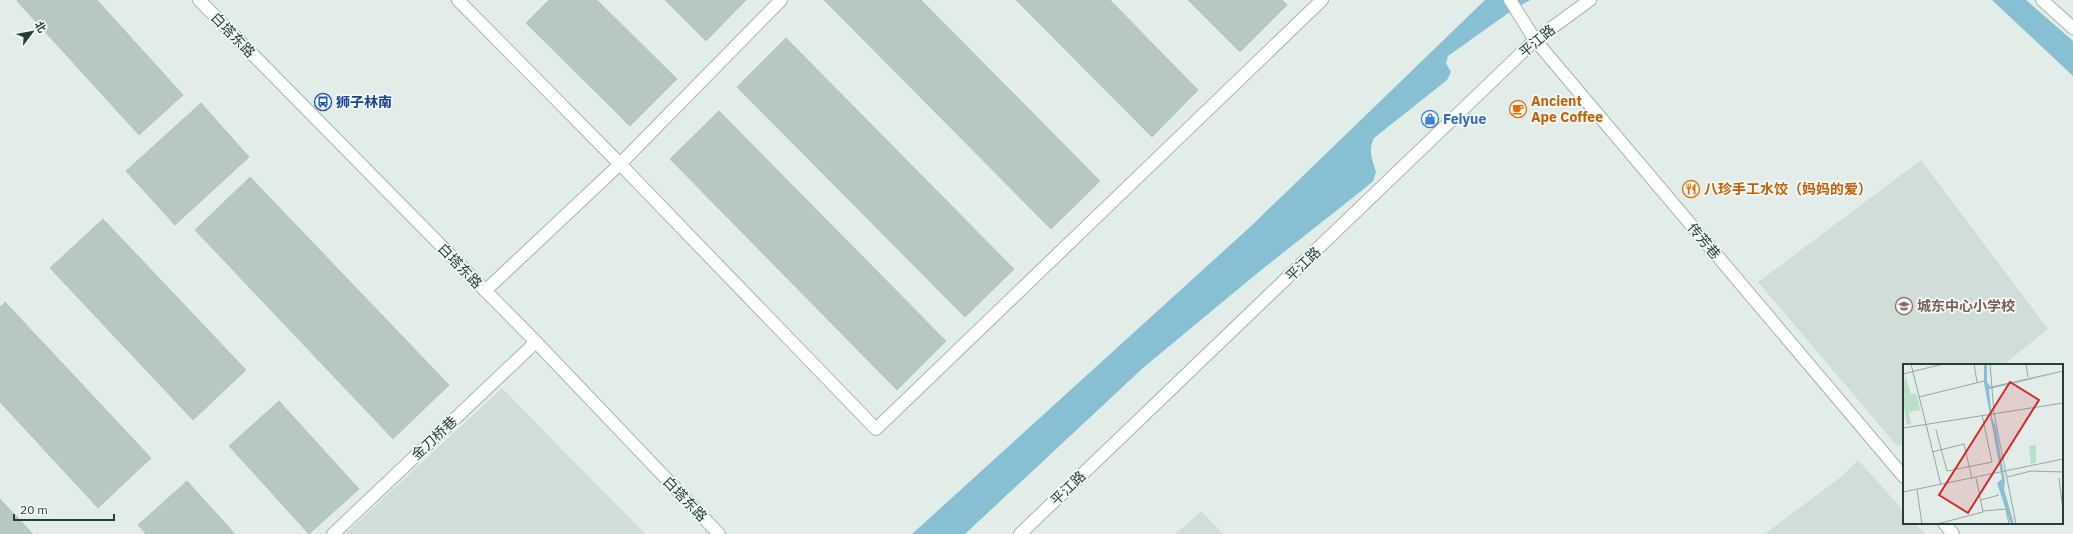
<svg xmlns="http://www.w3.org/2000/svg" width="2073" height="534" font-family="'IBM Plex Sans','Noto Sans SC',sans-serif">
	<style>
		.built { fill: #d0ddd9 }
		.water { fill: #89bfd3 }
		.building { fill: #b7c8c3; stroke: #b4c7c1 }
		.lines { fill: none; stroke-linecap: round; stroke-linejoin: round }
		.service-casing { stroke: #a5b5b1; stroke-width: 14 }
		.pedestrian-casing { stroke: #a5b5b1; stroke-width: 14 }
		.minor-casing { stroke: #a5b5b1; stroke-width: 14 }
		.tertiary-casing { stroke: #a5b5b1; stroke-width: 14 }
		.secondary-casing { stroke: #a0b9b3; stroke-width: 14 }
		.service { stroke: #fff; stroke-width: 12 }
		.pedestrian { stroke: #fff; stroke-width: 12 }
		.minor { stroke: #fff; stroke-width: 12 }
		.tertiary { stroke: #fff; stroke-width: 12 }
		.secondary { stroke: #fff; stroke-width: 12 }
		.labels { text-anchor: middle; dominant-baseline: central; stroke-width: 3.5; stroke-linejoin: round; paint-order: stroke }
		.street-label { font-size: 14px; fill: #223f3a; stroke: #f3f9f7 }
		.food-label { font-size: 14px; font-weight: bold; fill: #c56008; stroke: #f3f9f7; text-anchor: start }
		.transit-label { font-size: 14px; font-weight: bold; fill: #164399; stroke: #f3f9f7; text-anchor: start }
		.shop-label { font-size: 14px; font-weight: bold; fill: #366cbe; stroke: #f3f9f7; text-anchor: start }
		.education-label { font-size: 14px; font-weight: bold; fill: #785e54; stroke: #f3f9f7; text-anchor: start }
		.inset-road { fill: none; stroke: #95a7a3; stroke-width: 1 }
		.view { fill: #d62828; fill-opacity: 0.15; stroke: #d62828; stroke-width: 2 }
		.inset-edge { fill: none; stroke: #223f3a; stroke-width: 2 }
	</style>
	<rect width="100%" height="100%" fill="#e2ede9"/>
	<!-- built -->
	<path class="built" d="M1921,160L2048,329L2003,365H1904V443L1898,447L1758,282Z
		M502,388L645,534H345Z
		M1858,460L1904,511V523H1915L1925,534H1765L1841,477Z
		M1201,511L1223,534H1176Z"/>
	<!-- water -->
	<path class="water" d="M1485,0H1530L1514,9L1448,56L1446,63L1451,72L1447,80L1374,138C1368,150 1372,160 1376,172L1373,181L1365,188L1260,271L1144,367L965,534H912L1250,227Z
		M1992,0H2026L2073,41V76Z"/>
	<!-- building -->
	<path class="building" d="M19,0H97L183,95L139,135L17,1Z
		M549,0H597L677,79L630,126L526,23Z
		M665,0H746L706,41Z
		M824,0H921L1100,181L1051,229Z
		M1016,0H1110L1198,90L1152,137Z
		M1188,0H1282L1287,5L1240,52Z
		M786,38L1014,269L965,317L737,87Z
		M201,103L249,157L175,225L126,171Z
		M719,111L946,341L897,390L670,159Z
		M250,177L449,385L393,439L195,230Z
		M103,219L246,370L193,420L50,268Z
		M5,302L151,458L98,508L0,402V307Z
		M279,401L359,489L309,534L229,446Z
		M187,481L235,534H146L138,525Z
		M0,499L33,534H0Z"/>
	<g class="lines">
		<!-- service casing -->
		<g class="service-casing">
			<path id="service" d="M458,0L620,164"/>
		</g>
		<!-- pedestrian casing -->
		<g class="pedestrian-casing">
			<path id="pedestrian" d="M1020,534L1535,40L1590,0"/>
		</g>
		<!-- minor casing -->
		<g class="minor-casing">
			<path id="minor" d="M2042,0L2073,28
				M620,164L876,429L1322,0
				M485,291L620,164L781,0
				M333,534L536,342"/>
		</g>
		<!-- tertiary casing -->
		<g class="tertiary-casing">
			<path id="tertiary" d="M1510,0L1535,40L1904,477
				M1944,523L1953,534"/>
		</g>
		<!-- secondary casing -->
		<g class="secondary-casing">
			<path id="secondary" d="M199,0L536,342L719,534"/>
		</g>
		<!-- service -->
		<use href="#service" class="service"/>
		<!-- pedestrian -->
		<use href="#pedestrian" class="pedestrian"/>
		<!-- minor -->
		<use href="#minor" class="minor"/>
		<!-- tertiary -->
		<use href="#tertiary" class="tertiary"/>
		<!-- secondary -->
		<use href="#secondary" class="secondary"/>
	</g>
	<!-- icons -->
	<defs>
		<g id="bus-ring" transform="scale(0.9)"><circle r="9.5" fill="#f3f9f7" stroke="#1a4fb4" stroke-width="1.5"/><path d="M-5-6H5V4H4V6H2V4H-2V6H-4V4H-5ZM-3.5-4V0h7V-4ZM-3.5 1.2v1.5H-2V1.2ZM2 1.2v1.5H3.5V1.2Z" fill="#1a4fb4"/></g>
		<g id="cafe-ring" transform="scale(0.9)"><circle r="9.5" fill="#f3f9f7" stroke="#e8710a" stroke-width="1.5"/><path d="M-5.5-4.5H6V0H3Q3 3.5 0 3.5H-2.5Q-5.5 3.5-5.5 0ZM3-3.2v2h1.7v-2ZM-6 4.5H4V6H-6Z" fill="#e8710a"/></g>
		<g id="shop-ring" transform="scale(0.9)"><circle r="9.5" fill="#f3f9f7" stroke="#3f7fe0" stroke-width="1.5"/><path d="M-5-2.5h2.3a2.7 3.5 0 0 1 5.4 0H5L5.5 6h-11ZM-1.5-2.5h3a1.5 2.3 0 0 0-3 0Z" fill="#3f7fe0"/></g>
		<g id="restaurant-ring" transform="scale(0.9)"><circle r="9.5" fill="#f3f9f7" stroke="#e8710a" stroke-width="1.5"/><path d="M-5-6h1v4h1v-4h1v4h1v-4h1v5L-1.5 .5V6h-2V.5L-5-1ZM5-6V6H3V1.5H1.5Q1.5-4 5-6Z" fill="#e8710a"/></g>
		<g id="school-ring" transform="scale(0.9)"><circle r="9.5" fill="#f3f9f7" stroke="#8d6e63" stroke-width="1.5"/><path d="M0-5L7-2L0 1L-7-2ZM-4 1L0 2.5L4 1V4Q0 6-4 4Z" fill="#8d6e63"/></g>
	</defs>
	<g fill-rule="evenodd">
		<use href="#bus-ring" x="323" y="102"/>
		<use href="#cafe-ring" x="1518" y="109"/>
		<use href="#shop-ring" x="1430" y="119"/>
		<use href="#restaurant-ring" x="1691" y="189"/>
		<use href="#school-ring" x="1904" y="306"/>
	</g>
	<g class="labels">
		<!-- street labels -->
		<g class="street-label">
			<text transform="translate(233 35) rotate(46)">白塔东路</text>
			<text transform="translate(1537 41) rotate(-40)">平江路</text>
			<text transform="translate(1704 241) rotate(50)">传芳巷</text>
			<text transform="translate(1303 264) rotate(-44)">平江路</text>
			<text transform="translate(460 266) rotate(46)">白塔东路</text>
			<text transform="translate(434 438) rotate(-43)">金刀桥巷</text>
			<text transform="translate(1068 488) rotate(-44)">平江路</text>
			<text transform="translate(685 499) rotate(46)">白塔东路</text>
		</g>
		<!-- food labels -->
		<g class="food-label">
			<text x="1531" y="101">Ancient<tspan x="1531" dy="16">Ape Coffee</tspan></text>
			<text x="1704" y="189">八珍手工水饺（妈妈的爱）</text>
		</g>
		<!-- transit labels -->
		<g class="transit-label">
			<text x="336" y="102">狮子林南</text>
		</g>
		<!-- shop labels -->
		<g class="shop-label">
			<text x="1443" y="119">Feiyue</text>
		</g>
		<!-- education labels -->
		<g class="education-label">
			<text x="1917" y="306">城东中心小学校</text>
		</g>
	</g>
	<!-- overview -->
	<g transform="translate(1903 364)">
		<rect width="160" height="160" fill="#e2ede9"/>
		<path d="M2,10L8,30L13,29L17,46L6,48L8,60L4,61L0,37ZM133,81V99L128,100L126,82Z" fill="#bbdfc9"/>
		<path d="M81,0H84V18L88,23L160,8L86,25L89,54L93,63L102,117L101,125L111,160L107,158L94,119L99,115L81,19Z" fill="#89bfd3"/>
		<path class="inset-road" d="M8,0L38,121M71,0L74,18M87,0L91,49L113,160M123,0L125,13M0,10L40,0M89,23L160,7M16,33L81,17M0,64L160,39M33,66L44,107L89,98L79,51M29,88L61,80L69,115M104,113L128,107L160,108M156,114L160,147M14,126L19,160M0,128L160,95M78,136L96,131M80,147L103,145L106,160M34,160L80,148L73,114"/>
		<path class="view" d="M107,18L136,36L65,149L36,131Z"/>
		<rect width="160" height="160" class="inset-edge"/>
	</g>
	<!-- north arrow -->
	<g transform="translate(32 32) rotate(58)" stroke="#f3f9f7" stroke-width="3" paint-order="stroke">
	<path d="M0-3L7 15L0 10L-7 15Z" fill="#223f3a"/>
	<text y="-6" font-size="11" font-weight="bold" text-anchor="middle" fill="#223f3a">北</text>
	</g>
	<!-- scale -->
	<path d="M14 514v6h100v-6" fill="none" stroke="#223f3a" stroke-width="2"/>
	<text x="20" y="514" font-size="12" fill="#223f3a" stroke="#f3f9f7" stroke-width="3" paint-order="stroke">20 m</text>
</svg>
